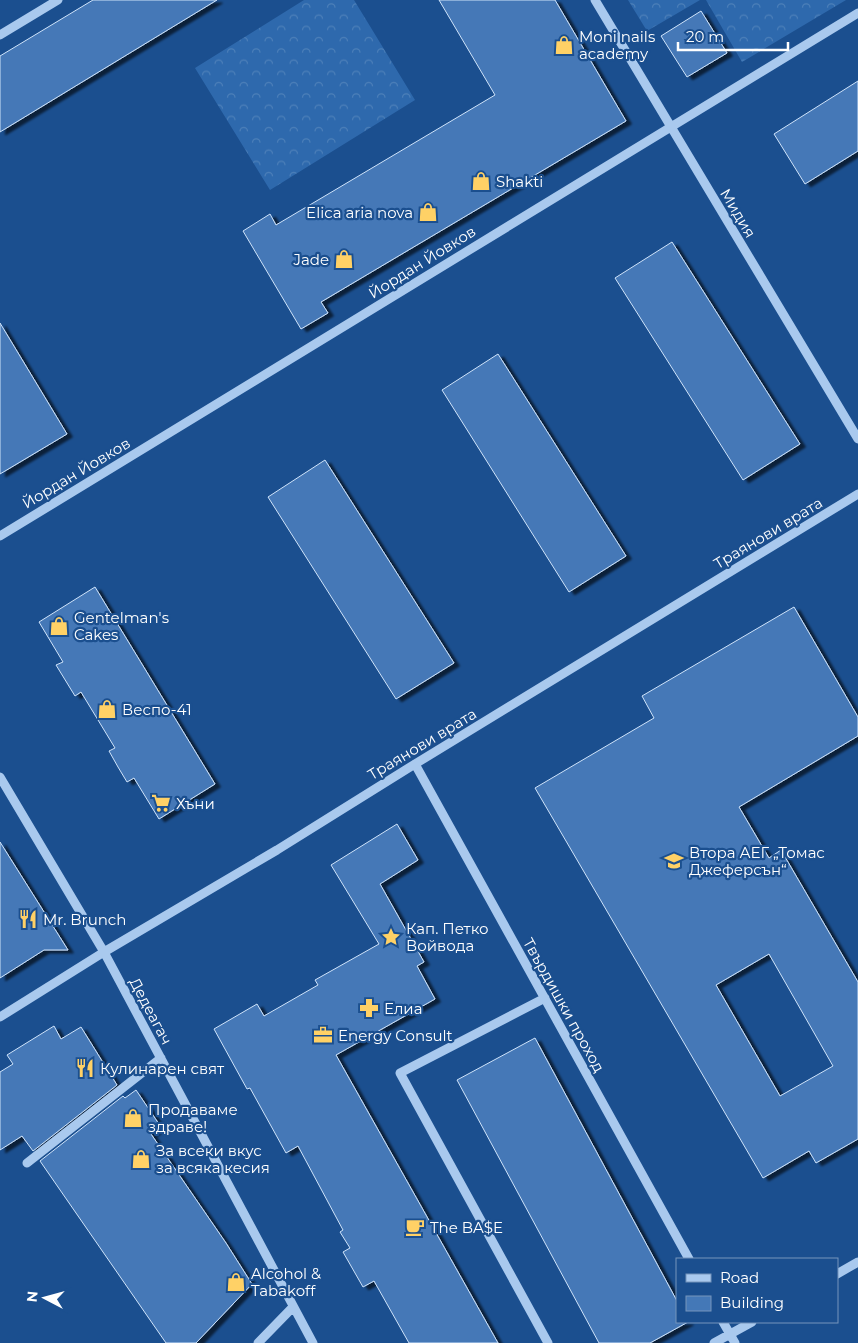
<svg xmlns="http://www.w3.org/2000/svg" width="858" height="1343" font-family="Montserrat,sans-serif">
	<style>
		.forest { fill: url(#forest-crowns) }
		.building { fill: #4478b7; stroke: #cfe3fa; fill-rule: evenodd; filter: url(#shadow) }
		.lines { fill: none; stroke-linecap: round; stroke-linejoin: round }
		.minor { stroke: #a9c9ee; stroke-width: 9 }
		.labels { text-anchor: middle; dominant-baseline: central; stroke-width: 4.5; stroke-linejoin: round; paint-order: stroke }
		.poi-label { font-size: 15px; fill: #fff; stroke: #1b4f8f; text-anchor: start }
		.street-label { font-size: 15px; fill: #fff; stroke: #1b4f8f }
	</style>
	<defs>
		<pattern id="forest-crowns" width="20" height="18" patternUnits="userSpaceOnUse" patternTransform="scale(1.25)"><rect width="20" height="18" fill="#2e69ad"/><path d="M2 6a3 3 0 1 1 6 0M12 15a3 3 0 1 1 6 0" fill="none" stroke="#4d80b9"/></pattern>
		<filter id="shadow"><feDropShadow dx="5.5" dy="3" stdDeviation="1" flood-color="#0009"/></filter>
	</defs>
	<rect width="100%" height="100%" fill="#1b4f8f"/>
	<!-- forest -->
	<path class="forest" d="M304,0H354L415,100L270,190L195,68Z
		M628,0H700L647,31Z
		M706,0H846L742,62Z"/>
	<!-- building -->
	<path class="building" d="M93,0H217L0,132V56Z
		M439,0H555L626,121L321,302L328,313L301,329L243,231L270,214L276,225L495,95Z
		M701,11L727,53L687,77L661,36Z
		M858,81V151L805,184L774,134Z
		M672,242L800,444L743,480L615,278Z
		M0,323L67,434L0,474Z
		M498,354L626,556L569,592L442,390Z
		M325,460L454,663L396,699L268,497Z
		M95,587L215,784L159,819L134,778L127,782L118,767L109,751L115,748L81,692L75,696L56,665L63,662L39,622Z
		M794,607L858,717V736L739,807L769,858L781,850L858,982V1139L816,1163L809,1151L763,1178L535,788L654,718L642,696ZM769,954L833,1066L780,1096L716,985Z
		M397,824L418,860L380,884L424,962L417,966L435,999L336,1055L498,1343H409L374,1281L363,1287L343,1252L350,1248L340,1232L343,1230L298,1146L286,1153L250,1088L247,1089L214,1029L257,1004L264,1016L318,985L315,980L379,944L331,865Z
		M0,842L68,950H44L0,978Z
		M54,1026L61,1039L81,1027L117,1085L33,1151L22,1136L0,1150V1072L13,1064L7,1055Z
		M535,1038L677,1301V1322H688L650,1343H599L457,1080Z
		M136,1090L161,1127L151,1134L226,1243L252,1284L196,1343H166L40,1161L123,1096L125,1098Z"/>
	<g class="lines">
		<!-- minor -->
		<path class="minor" d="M595,0L858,439
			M0,35L58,0
			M0,536L858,13
			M415,764L689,1259
			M0,777L104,952L313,1343
			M545,998L400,1073L548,1343
			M0,1017L104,952L277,850L415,764L858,494
			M27,1163L161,1058
			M837,1274L858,1262
			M723,1322L735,1343
			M258,1343L293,1307
			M714,1343L752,1322"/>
	</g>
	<!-- icons -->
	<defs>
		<g id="shop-bare" transform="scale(1.5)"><path d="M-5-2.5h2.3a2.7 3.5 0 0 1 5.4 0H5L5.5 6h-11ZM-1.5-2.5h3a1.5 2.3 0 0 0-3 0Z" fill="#ffd166" stroke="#1b4f8f" stroke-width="2.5" paint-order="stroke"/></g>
		<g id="supermarket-bare" transform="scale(1.5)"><path d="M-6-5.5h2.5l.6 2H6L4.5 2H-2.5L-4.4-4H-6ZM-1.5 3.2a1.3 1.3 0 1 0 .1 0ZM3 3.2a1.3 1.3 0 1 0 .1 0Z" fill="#ffd166" stroke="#1b4f8f" stroke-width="2.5" paint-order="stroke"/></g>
		<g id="school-bare" transform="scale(1.5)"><path d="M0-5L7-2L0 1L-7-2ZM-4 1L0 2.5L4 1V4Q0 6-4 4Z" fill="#ffd166" stroke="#1b4f8f" stroke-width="2.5" paint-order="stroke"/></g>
		<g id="restaurant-bare" transform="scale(1.5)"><path d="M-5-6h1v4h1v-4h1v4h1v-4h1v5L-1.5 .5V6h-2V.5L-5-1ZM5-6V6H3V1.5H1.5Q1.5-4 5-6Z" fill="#ffd166" stroke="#1b4f8f" stroke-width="2.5" paint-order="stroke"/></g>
		<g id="sight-bare" transform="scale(1.5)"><path d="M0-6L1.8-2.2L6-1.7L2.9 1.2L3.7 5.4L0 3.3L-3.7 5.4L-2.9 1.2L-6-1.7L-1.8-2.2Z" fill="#ffd166" stroke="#1b4f8f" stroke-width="2.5" paint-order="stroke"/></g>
		<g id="pharmacy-bare" transform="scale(1.5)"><path d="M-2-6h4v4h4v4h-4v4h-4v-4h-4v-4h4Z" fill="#ffd166" stroke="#1b4f8f" stroke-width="2.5" paint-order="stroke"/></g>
		<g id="office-bare" transform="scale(1.5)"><path d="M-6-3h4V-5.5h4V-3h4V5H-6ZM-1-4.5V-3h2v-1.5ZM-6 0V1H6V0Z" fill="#ffd166" stroke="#1b4f8f" stroke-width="2.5" paint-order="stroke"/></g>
		<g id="cafe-bare" transform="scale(1.5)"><path d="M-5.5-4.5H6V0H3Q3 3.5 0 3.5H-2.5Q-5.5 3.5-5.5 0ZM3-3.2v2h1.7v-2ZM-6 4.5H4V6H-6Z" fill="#ffd166" stroke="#1b4f8f" stroke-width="2.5" paint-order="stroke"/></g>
	</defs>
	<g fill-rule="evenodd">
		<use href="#shop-bare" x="564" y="45"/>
		<use href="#shop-bare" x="481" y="181"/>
		<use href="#shop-bare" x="428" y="212"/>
		<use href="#shop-bare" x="344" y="259"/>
		<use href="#shop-bare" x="59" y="626"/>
		<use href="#shop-bare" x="107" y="709"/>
		<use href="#supermarket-bare" x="161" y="803"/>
		<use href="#school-bare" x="674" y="861"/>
		<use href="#restaurant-bare" x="28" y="919"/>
		<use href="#sight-bare" x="391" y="937"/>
		<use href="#pharmacy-bare" x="369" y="1008"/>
		<use href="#office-bare" x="323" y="1035"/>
		<use href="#restaurant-bare" x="85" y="1068"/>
		<use href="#shop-bare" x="133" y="1118"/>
		<use href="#shop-bare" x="141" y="1159"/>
		<use href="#cafe-bare" x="415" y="1227"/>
		<use href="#shop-bare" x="236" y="1282"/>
	</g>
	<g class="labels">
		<!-- poi labels -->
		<g class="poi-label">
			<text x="579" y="36">Moni nails<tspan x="579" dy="17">academy</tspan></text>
			<text x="496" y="181">Shakti</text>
			<text x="413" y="212" text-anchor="end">Elica aria nova</text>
			<text x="329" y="259" text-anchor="end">Jade</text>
			<text x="74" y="617">Gentelman's<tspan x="74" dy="17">Cakes</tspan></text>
			<text x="122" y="709">Веспо-41</text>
			<text x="176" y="803">Хъни</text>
			<text x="689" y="852">Втора АЕГ „Томас<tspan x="689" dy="17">Джеферсън“</tspan></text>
			<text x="43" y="919">Mr. Brunch</text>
			<text x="406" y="928">Кап. Петко<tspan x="406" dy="17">Войвода</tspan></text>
			<text x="384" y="1008">Елиа</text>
			<text x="338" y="1035">Energy Consult</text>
			<text x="100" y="1068">Кулинарен свят</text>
			<text x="148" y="1109">Продаваме<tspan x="148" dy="17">здраве!</tspan></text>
			<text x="156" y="1150">За всеки вкус<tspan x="156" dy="17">за всяка кесия</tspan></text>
			<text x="430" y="1227">The BA$E</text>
			<text x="251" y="1273">Alcohol &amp;<tspan x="251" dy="17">Tabakoff</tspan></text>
		</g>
		<!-- street labels -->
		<g class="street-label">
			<text transform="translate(738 213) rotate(59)">Мидия</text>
			<text transform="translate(422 262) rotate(-32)">Йордан Йовков</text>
			<text transform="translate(76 473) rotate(-31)">Йордан Йовков</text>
			<text transform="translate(768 533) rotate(-31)">Траянови врата</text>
			<text transform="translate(422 744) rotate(-31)">Траянови врата</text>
			<text transform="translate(564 1005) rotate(61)">Твърдишки проход</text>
			<text transform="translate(151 1011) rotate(62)">Дедеагач</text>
		</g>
	</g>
	<!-- legend -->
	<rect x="676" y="1258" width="162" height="65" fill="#1b4f8f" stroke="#7695bc"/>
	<rect x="686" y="1274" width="25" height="8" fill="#a9c9ee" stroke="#7695bc"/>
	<text x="720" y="1283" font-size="15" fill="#ffffff">Road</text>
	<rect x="686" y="1296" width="25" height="15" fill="#4478b7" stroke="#7695bc"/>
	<text x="720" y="1308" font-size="15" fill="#ffffff">Building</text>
	<!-- north arrow -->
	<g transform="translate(45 1298) rotate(276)" stroke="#1b4f8f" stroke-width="4" paint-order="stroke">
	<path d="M0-4L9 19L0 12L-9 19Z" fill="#ffffff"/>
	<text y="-8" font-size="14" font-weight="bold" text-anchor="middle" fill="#ffffff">N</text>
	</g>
	<!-- scale -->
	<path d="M678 42v8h110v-8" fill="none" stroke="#ffffff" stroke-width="2.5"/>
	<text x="686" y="42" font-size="15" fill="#ffffff" stroke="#1b4f8f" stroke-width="4" paint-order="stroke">20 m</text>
</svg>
